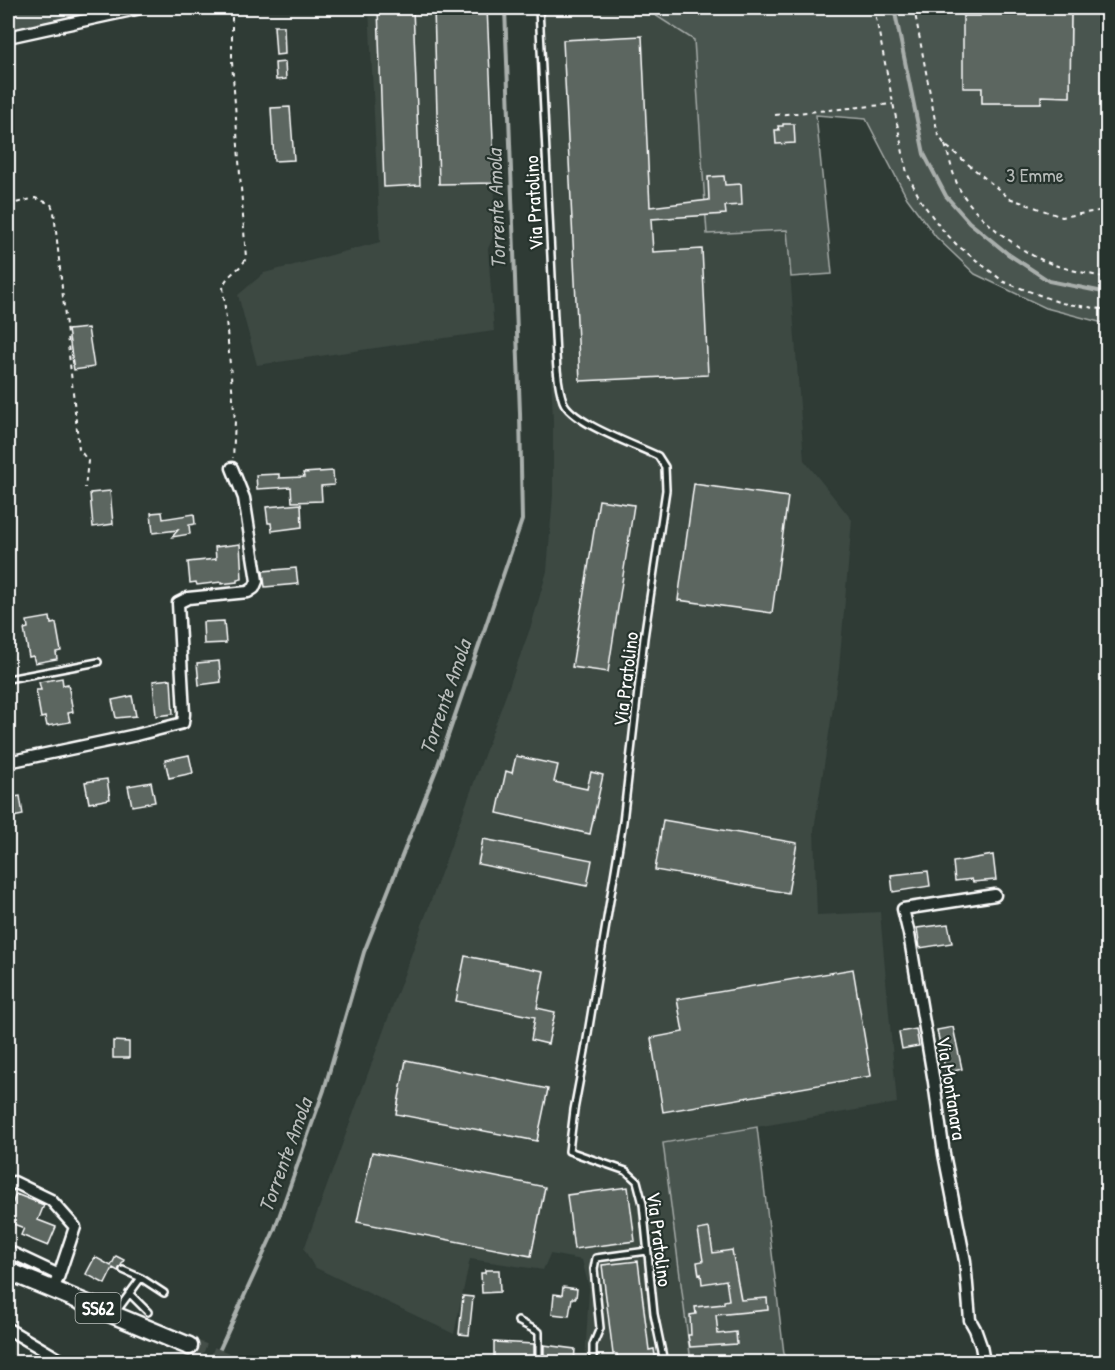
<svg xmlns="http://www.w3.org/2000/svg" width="1115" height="1370" font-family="'Patrick Hand',sans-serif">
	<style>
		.built { fill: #3c4842 }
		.green { fill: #4a544f; stroke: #a4aaa7; stroke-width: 1.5 }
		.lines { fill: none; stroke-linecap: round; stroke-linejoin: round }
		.stream { stroke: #a9afac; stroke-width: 4 }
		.building { fill: #5b6661; stroke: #fff; stroke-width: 1.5 }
		.primary-tunnel { stroke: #444f49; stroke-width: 16; stroke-dasharray: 16 8; stroke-linecap: butt }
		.service-casing { stroke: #fff; stroke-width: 10 }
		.minor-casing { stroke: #fff; stroke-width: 15 }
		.primary-casing { stroke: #fff; stroke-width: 21 }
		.path { stroke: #fff; stroke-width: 2; stroke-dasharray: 4.5 4.5; stroke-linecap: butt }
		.service { stroke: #26332d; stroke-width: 5 }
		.minor { stroke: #26332d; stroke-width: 10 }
		.primary { stroke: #26332d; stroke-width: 16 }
		.labels { text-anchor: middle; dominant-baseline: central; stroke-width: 4.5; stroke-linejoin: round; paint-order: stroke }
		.shield { fill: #26332d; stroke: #bec2c0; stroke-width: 1.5 }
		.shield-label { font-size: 18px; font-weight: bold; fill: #fff }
		.park-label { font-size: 20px; fill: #b7bbb9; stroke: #26332d }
		.street-label { font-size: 20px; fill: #fff; stroke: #26332d }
		.water-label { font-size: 21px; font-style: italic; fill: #b8bcba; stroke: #26332d }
	</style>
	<rect width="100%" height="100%" fill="#2f3b35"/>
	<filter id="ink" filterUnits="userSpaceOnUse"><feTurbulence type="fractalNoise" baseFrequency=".0167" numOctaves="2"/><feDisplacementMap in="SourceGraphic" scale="12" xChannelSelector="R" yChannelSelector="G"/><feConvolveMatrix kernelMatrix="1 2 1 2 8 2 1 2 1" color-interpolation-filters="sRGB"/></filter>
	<g filter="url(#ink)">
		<!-- built -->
		<path class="built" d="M369,8H487L495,183L494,235L488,249L494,331L257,365L238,295L264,273L380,242Z
			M535,8H644L694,40L707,234L787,230L804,460L852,520L839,669L814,830L817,915L880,912L897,1103L663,1143L691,1362H585L589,1288L582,1260L550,1254L543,1270L470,1259L454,1334L314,1267L304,1249L531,626L547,571L553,495V421Z"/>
		<!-- green -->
		<path class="green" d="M8,8H110L8,31Z
			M644,8H980V16H963L982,88V103H1041L1042,8H1045L1044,96H1070L1071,8H1107V324L1046,308L975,274L936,237L907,198L866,119L816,115L832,274L791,277L787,230L707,234L694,40Z
			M757,1127L785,1362H691L663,1143Z"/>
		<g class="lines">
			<!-- stream -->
			<path class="stream" d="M894,8L924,154L946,196L969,222L1008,254L1049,281L1108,293
				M214,1362L274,1231L324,1090L364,952L438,765L522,520L520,413L505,8"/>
		</g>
		<!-- building -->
		<path class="building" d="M378,8H413L420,185L384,187Z
			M434,8H487L495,183L439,184Z
			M980,8H1071L1070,97L1041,96V103H982V88H963V16H980Z
			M274,26H284L285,54L276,55Z
			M642,36L650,207L709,200L708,177L724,176L725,185L741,184L742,205L725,206L726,214L651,219L653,252L702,249L708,375L580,381L563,40Z
			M285,62L286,79L276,80L275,63Z
			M290,107L294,160L274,161L271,108Z
			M783,124H794L795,143L776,144L775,130H779L778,126H783Z
			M88,328L94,367L74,370L68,330Z
			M333,471L334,485L321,486L322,501L292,502L291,487L257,489L256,475L279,474V478L304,477L303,473Z
			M694,484L788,497L772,613L678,600Z
			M110,491L113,524L93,527L90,493Z
			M599,500L634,505L608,672L572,667Z
			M301,504L302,527L272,531L271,523H268L266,507Z
			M162,512L163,519L194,514L195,524L189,525L190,534L172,537L178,530L153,533L151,513Z
			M240,544L242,579L237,580V582L221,584V582L197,585L196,582L190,583L188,562L216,559L215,547Z
			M296,568L298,584L265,587L263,571Z
			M50,617L51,624L56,623L61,651L56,652L57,659L35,663L33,656L29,657L24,629L28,628L27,621Z
			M224,621L226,643L204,644L203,622Z
			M219,661L221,682L199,685L197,663Z
			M62,678L63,685L68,684L73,712L68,713L70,722L47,726L45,717L41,718L36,690H41L39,682Z
			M171,679L173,714L156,716L153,681Z
			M132,696L136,716L116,718L112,700Z
			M189,755L193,773L169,778L165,760Z
			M516,756L558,765L554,782L587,789L591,772L603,775L590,834L497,813L506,771L512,773Z
			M107,779L110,799L89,803L85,782Z
			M151,782L155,802L132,806L128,786Z
			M20,796L23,815L8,818V798Z
			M663,820L797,843L788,893L655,870Z
			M483,839L592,860L587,886L478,864Z
			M993,855L996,880L973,882L972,879L955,881L953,862Z
			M928,871L930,886L893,892L891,875Z
			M948,924L952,943L920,948L917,928Z
			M465,956L544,971L537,1008L555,1012L548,1044L531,1040L535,1017L456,1001Z
			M853,969L871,1076L663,1112L651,1038L683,1032L677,999Z
			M953,1027L962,1069L946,1073L937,1030Z
			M916,1029L919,1046L902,1049L899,1032Z
			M113,1041L129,1042V1058H113Z
			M406,1060L548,1089L537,1141L396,1114Z
			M372,1152L545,1187L531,1256L357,1222Z
			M628,1187L635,1241L574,1249L567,1195Z
			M16,1194L44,1205L38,1220L56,1227L48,1246L21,1235L24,1228L8,1222V1215Z
			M709,1228L713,1253L732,1250L741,1300L767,1298L768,1310L716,1315L718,1334L736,1332L737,1344L690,1347L688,1335H691L690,1315L696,1314L695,1307L724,1304V1301L729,1300L726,1280L702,1284L701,1274L699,1275L697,1262L703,1261L698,1230Z
			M116,1256L124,1260L118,1271L113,1268L105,1284L86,1274L95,1257L111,1266Z
			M638,1261L649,1350L654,1349L656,1362H619L617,1354H613L602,1265Z
			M485,1270H499L500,1292L482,1293L481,1273H485Z
			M563,1287L577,1289L576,1298H572L569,1316L552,1314L554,1294L562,1295Z
			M463,1296L473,1297L469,1335L459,1334Z
			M494,1342L534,1344V1358L494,1357Z
			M544,1345L575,1349L574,1362H548L549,1359H544Z"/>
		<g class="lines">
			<!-- primary-tunnel -->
			<path class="primary-tunnel" d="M189,1346L230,1362"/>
			<!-- service casing -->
			<g class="service-casing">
				<path id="service" d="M539,8L554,318C556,342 555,378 563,401C571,423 636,445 658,456L665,467L666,490L644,638L623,822L585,1051L574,1110L569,1151L626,1171L637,1181L643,1204L654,1314L664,1362
					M8,679L98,662
					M123,1270L141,1278
					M129,1293L148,1312
					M116,1312L141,1278L164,1293
					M518,1321L539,1332V1362
					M593,1362V1345L600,1328L594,1269L596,1258L647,1251"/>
			</g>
			<!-- minor casing -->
			<g class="minor-casing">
				<path id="minor" d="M8,37L141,8
					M8,762L136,735L183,723L184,714L178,603L188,598L248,592L254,588L257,581L244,498L232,468
					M8,1186L14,1182L51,1200L75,1227L58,1278L52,1290
					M8,1251L59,1275
					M8,1329L64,1362
					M984,1362L981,1346L975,1329L970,1320L965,1261L944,1154L934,1082L909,934L903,909L995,895"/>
			</g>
			<!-- primary casing -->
			<g class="primary-casing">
				<path id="primary" d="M8,1271L189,1346"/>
			</g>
			<!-- path -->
			<path class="path" d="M232,8V62L246,258C242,269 228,273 223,286L235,421L233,458
				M874,8L907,173L921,201L940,227L957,245L1004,282L1061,303L1108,310
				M914,8L935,120L938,134L945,145L1009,198L1062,217L1104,210L1108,212
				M775,115L893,104
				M945,145C950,159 953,177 960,190C974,215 1014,247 1040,259C1061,269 1085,273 1108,278
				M8,205L35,198L51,204L54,212L79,449L88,461L85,488
				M1104,210L1108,147
				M29,1354L31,1362"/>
			<!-- service -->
			<use href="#service" class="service"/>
			<!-- minor -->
			<use href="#minor" class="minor"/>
			<!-- primary -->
			<use href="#primary" class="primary"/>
		</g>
	</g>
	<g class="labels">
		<!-- shield labels -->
		<rect class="shield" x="75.5" y="1293" width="45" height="30" rx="4.5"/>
		<g class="shield-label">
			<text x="98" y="1308">SS62</text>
		</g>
		<!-- park labels -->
		<g class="park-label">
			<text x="1035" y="174">3 Emme</text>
		</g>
		<!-- street labels -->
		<g class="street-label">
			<text transform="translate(533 203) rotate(-93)">Via Pratolino</text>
			<text transform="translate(625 679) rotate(-83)">Via Pratolino</text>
			<text transform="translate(952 1088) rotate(81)">Via Montanara</text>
			<text transform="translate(660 1239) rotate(83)">Via Pratolino</text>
		</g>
		<!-- water labels -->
		<g class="water-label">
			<text transform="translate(496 209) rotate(-92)">Torrente Amola</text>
			<text transform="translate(445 697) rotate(-71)">Torrente Amola</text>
			<text transform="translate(285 1155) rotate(-70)">Torrente Amola</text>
		</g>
	</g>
	<!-- margin -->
	<rect width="1115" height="1370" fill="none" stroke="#26332d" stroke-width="30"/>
	<rect x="15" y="15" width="1085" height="1340" fill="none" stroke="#fff" stroke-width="2" filter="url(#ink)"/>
</svg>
